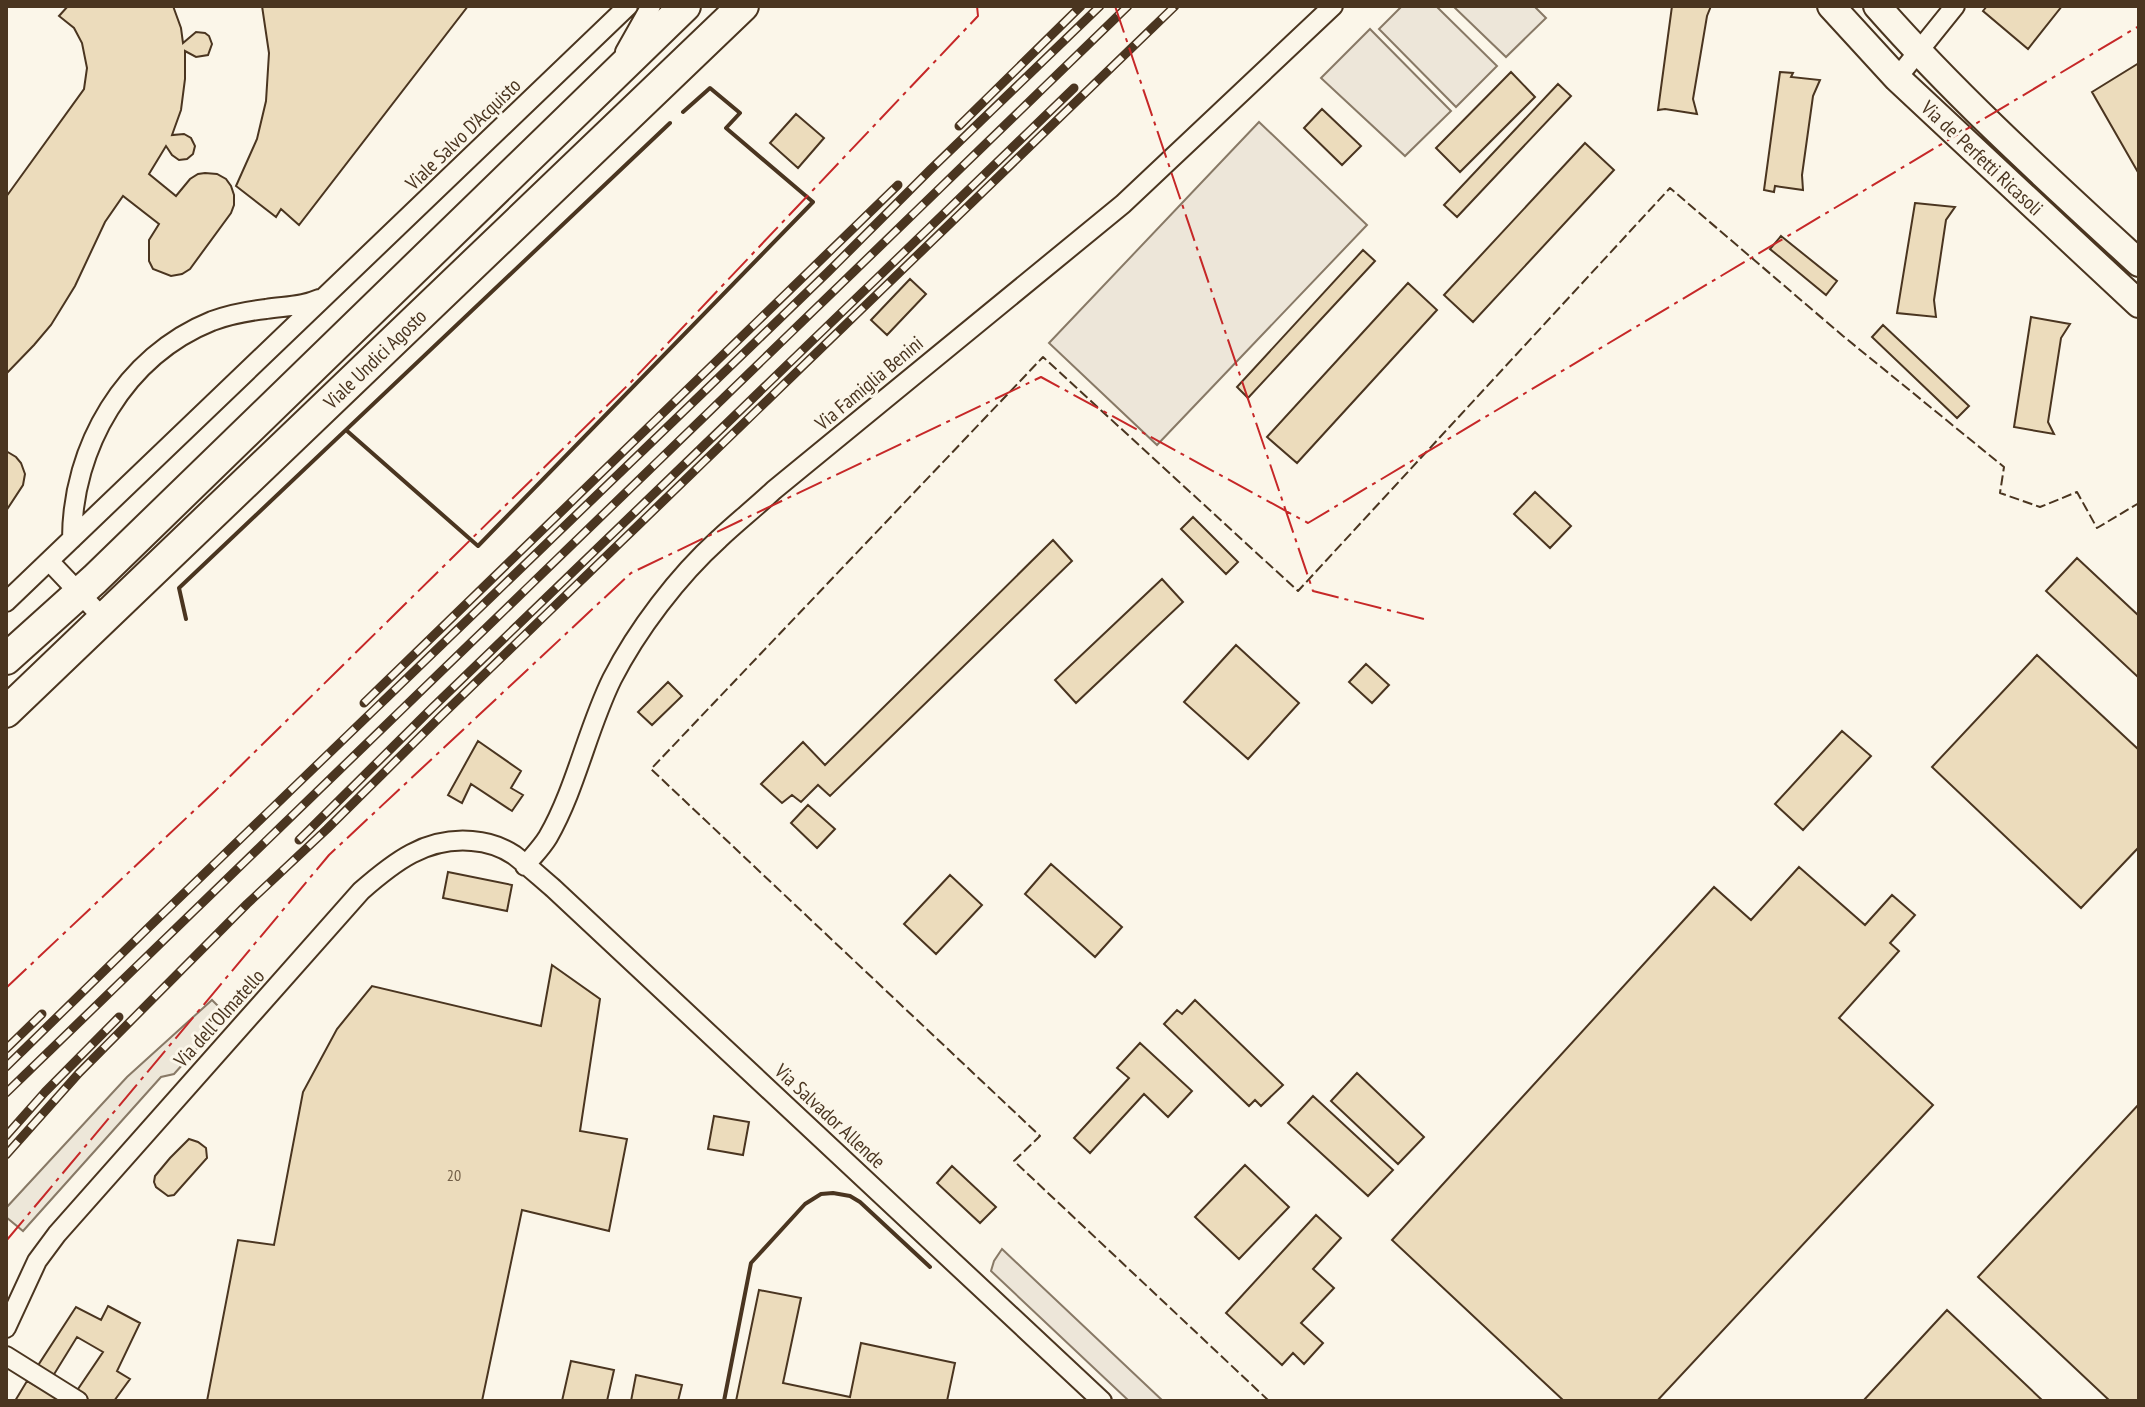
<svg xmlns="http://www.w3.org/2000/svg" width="2145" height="1407" font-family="'PT Sans Narrow',sans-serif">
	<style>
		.green { fill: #ede6d9; stroke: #887966; stroke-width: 2 }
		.parking { fill: #ede7d9; stroke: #887966; stroke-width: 2 }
		.building { fill: #ecdcbc; stroke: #4a3520; stroke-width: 2 }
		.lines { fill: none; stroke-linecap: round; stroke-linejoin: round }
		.street-casing { stroke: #4a3520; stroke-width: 22 }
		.secondary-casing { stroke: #4a3520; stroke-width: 30 }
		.primary-casing { stroke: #4a3520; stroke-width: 34 }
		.street { stroke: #fbf6e9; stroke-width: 18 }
		.secondary { stroke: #fbf6e9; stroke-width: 26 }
		.primary { stroke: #fbf6e9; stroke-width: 30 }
		.rail-casing { stroke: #4a3520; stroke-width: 9 }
		.rail { stroke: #fbf6e9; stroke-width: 6; stroke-dasharray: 18; stroke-linecap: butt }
		.fence { stroke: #4a3520; stroke-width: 2; stroke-dasharray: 10 4; stroke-linecap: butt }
		.wall { stroke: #4a3520; stroke-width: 4 }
		.power { stroke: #c62828; stroke-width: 2; stroke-dasharray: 28 6 4 6; stroke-linecap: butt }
		.labels { text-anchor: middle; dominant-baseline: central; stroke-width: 6; stroke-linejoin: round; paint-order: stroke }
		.number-label { font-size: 16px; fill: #725f47 }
		.street-label { font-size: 20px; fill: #4a3520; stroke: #fbf6e9 }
	</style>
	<rect width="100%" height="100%" fill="#fbf6e9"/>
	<!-- green -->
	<path class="green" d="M1402,6H1436L1497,66L1456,107L1379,29Z
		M1453,6H1534L1546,18L1506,57Z
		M1370,29L1451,111L1405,156L1321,78Z
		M1259,122L1367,225L1157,445L1049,343Z
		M1972,127H1976L2056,203L2055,206H2052L1970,130Z
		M1002,1249L1163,1401H1129L991,1271L994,1261Z"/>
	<!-- parking -->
	<path class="parking" d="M212,1000L227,1015L174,1074L161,1077L23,1231L6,1217V1208L127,1077Z"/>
	<!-- building -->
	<path class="building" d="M68,6H173L181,28L183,43L196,32L205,33L209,36L212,44L208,55L196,57L185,51V79L181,110L172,135L184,134L191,138L195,146L193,154L187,159L179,160L172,155L166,146L149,174L176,196L190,179L198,174L205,173L217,174L226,179L231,186L234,195V205L231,213L190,269L182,274L171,276L153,269L149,261V240L159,224L123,196L105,222L75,286L51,325L34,345L6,374V197L84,89L87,68L82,43L74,28L59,16Z
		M262,6H468L299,225L281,209L276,217L236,186L257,139L266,101L269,53Z
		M1672,6H1711L1707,16L1693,99L1697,114L1665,109L1658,110Z
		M1987,6H2062L2028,49L1983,11Z
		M2139,63V174L2092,92Z
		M1511,72L1535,97L1460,172L1436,148Z
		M1780,72L1793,73L1791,77L1820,80L1813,96L1802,175L1803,190L1775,186L1774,192L1764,190Z
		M1558,84L1571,96L1457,217L1444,205Z
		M1322,109L1361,146L1342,165L1304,128Z
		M796,114L824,138L798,168L770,143Z
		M1585,143L1614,170L1473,322L1444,295Z
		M1915,203L1955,207L1946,220L1934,300L1936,317L1897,313Z
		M1781,236L1837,281L1826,295L1770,249Z
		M1363,250L1375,261L1248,398L1237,387Z
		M910,279L926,294L887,335L871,320Z
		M1408,283L1437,310L1297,463L1267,437Z
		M2031,317L2070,324L2061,338L2048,422L2054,434L2014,427Z
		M1883,325L1969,406L1957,418L1872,337Z
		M6,451L16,457L21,463L25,474L23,485L6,511Z
		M1535,492L1571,526L1550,548L1514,514Z
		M1193,517L1238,562L1226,574L1181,529Z
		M1053,540L1072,561L830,796L818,785L801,802L792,795L782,803L761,784L803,742L825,765Z
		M2077,558L2139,616V678L2046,591Z
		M1162,579L1183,602L1076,703L1055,680Z
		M1236,645L1299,703L1248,759L1184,702Z
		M2037,655L2139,750V847L2081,908L1932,767Z
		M1366,664L1389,685L1372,703L1349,682Z
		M668,682L682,696L652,725L638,712Z
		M1842,731L1871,756L1803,830L1775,804Z
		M478,741L521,771L511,788L523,795L512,811L471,784L462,803L448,795Z
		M808,805L835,829L817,848L791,823Z
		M1051,864L1122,927L1095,957L1025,894Z
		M1799,867L1865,925L1892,895L1915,915L1890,943L1899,951L1839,1018L1933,1105L1657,1401H1564L1392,1240L1714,887L1751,920Z
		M448,872L512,885L507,911L443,898Z
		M950,875L982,905L936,954L904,924Z
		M552,965L600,999L580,1131L627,1139L609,1231L522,1210L482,1401H207L238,1240L274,1245L303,1092L337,1029L372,986L541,1026Z
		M1195,1000L1283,1085L1261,1106L1255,1100L1249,1106L1164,1024L1177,1010L1182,1014Z
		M1140,1043L1192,1091L1168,1117L1144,1094L1090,1153L1074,1138L1129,1078L1117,1068Z
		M1357,1073L1424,1137L1398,1164L1331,1101Z
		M1313,1096L1393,1170L1368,1196L1288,1123Z
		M2139,1104V1401H2110L1978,1277Z
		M714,1116L749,1122L743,1155L708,1149Z
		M189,1139L198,1142L206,1148L207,1158L174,1195L168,1196L156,1187L154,1182L155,1176L170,1158Z
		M1245,1165L1289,1207L1239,1259L1195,1217Z
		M952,1166L996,1207L980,1223L937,1183Z
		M1316,1215L1341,1238L1313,1269L1334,1288L1301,1323L1323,1343L1304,1364L1293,1353L1282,1365L1226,1313Z
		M759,1290L801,1298L783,1383L850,1397L861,1343L955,1363L947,1401H736Z
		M108,1306L140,1323L117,1371L130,1379L114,1401H89L76,1392L103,1352L77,1337L53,1376L37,1367L76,1307L101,1320Z
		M1947,1310L2043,1401H1863Z
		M571,1361L614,1370L607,1401H562Z
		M636,1375L682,1385L678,1401H631Z
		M27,1381L62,1401H15Z"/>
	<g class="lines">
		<!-- street casing -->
		<g class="street-casing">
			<path id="street" d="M625,52L651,6
				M1897,78L1955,6
				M72,539C72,447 125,356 212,321C228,315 248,311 266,309C285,306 301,307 319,299
				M49,561L103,618
				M6,602L628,6
				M525,866C533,856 542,847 548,837C576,788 587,730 612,679C637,630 678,576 719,539C737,522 756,507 774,490L1123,204L1333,6
				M6,1328L37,1261L57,1234L361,891C394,862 426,837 472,841C486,842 502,847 514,855C527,865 540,877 553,888L1102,1401
				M6,1356L78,1401"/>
		</g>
		<!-- secondary casing -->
		<g class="secondary-casing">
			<path id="secondary" d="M1831,6L1897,78L2139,304
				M1877,6C1958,98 2049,180 2139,263"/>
		</g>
		<!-- primary casing -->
		<g class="primary-casing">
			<path id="primary" d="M6,659L95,579L685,6
				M6,712L743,6"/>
		</g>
		<!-- street -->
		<use href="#street" class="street"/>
		<!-- secondary -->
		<use href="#secondary" class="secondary"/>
		<!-- primary -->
		<use href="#primary" class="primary"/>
		<!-- rail casing -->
		<g class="rail-casing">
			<path id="rail" d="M959,126L1081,6
				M364,703L898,185
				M299,840L432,708L1074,88
				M6,1049L42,1014
				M6,1067L149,927L828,272L930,170L1100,6
				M6,1093L1128,6
				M6,1136L45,1092L119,1017
				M6,1155L79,1073L247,904L327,829L440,717L1175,6"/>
		</g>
		<!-- rail -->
		<use href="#rail" class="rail"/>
		<!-- fence -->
		<path class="fence" d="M1269,1401L1014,1161L1040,1136L651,769L1043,357L1298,591L1670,188L1843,336L2004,467L2000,493L2040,507L2077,492L2097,528L2139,503"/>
		<!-- wall -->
		<path class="wall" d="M346,430L478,546L813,202L726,128L740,113L710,88L683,112
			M186,619L179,588L670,123
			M724,1401L751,1263L805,1204L821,1194L833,1193L850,1196L860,1202L930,1267"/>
		<!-- power -->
		<path class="power" d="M1115,6L1313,591L1424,619
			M6,988L215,791L631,382L978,16L977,6
			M6,1241L329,855L631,573L1041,377L1308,523L2139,26"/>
	</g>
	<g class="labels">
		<!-- number labels -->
		<g class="number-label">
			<text x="454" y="1175">20</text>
		</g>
		<!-- street labels -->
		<g class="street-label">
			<text transform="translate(463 134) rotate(-44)">Viale Salvo D'Acquisto</text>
			<text transform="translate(1982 158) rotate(43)">Via de' Perfetti Ricasoli</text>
			<text transform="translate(375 359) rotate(-44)">Viale Undici Agosto</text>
			<text transform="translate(869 383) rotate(-40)">Via Famiglia Benini</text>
			<text transform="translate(219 1018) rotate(-48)">Via dell'Olmatello</text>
			<text transform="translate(830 1116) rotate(43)">Via Salvador Allende</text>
		</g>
	</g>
	<!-- border -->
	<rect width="2145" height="1407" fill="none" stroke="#4a3520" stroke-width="16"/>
</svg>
